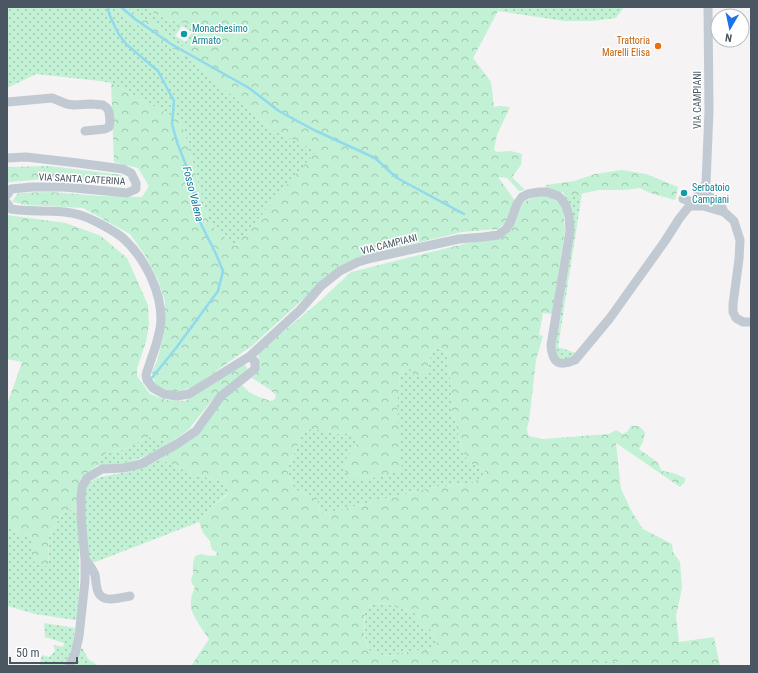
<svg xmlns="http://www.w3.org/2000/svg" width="758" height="673" font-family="'Roboto Condensed',sans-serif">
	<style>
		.grass { fill: url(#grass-dots); fill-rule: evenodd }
		.forest { fill: url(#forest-crowns); fill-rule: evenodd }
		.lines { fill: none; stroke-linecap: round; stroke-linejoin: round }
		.stream { stroke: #90daee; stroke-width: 2.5 }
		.minor { stroke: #c1cad2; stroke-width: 9 }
		.culture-dot { fill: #0f9aa8; stroke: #fff; stroke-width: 1.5 }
		.food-dot { fill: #e8710a; stroke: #fff; stroke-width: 1.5 }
		.labels { text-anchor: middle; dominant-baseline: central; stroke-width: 3; stroke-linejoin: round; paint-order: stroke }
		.culture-label { font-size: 10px; fill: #0d838f; stroke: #fff; text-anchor: start }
		.food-label { font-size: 10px; fill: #c56008; stroke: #fff; text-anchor: end }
		.street-label { font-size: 10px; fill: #4a5661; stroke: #fff }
		.water-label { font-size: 11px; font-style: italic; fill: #0c7c9b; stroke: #fff }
	</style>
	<defs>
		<pattern id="grass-dots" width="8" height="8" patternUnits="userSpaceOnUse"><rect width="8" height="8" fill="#c3f1d5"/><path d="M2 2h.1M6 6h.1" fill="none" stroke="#a0c6b0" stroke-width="1.8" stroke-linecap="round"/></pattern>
		<pattern id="forest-crowns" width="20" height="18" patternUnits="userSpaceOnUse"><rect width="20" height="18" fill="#c3f1d5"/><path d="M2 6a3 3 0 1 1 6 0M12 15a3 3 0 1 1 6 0" fill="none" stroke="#a0c6b0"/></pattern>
	</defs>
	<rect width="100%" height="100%" fill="#f5f3f3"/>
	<!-- grass -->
	<path class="grass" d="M7,7H114L124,16L197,65L271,129L317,151L235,246L210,225L181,121L111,83L100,81L36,74L7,88Z
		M125,7H151L150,11L168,20L187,23L199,30L187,49L168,38L163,29ZM182,26L192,32L186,42L175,36Z
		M501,7H624L616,18L592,21H564L498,11Z
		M582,193L558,347L576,353C570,361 563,361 556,355L555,338L572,224L565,197Z
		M436,348L444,349L446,353L452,386L451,406L462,449L467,460L472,464L479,467L485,471L486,474L483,478L466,484L434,487L323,514L320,513L317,498L315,496H310L298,491L292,485L287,470L303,433L311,429L324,430L339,434L350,433L359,441L342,465L397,414V401L400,376L404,370L407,368L410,369L415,375L421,377L428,367L431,353Z
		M148,437L167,440L166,446C145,457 123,467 98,465L106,453L122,450Z
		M160,459L195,475L224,481L228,489L227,494L211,507L199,522L98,561L89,563L83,497L87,484L97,478L105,476L128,472Z
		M74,509H76C81,546 80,582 77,619L75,620L35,614L7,606V522L14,533L32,536L48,566L49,537L63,512Z
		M388,603L398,608L413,611L415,614L418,622L420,625L430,629L437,643L434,649L405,652L396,655L386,656L370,651C363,638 364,624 365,609L373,604Z
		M44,623L75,628L73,646L66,666H39L42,655L49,657L55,651L54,645L63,647L64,643L45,637Z
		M80,648L83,649L88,659L99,666H72Z
		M601,661L621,662L624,666H595Z"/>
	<!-- forest -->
	<path class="forest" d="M114,7H125L163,29L168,38L187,49L198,30L187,23L168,20L150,11L151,7H501L498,11L473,58L491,82L494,107L500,106L510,107L497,135L494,150L497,152L511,151L522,154L521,165L512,177L525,190L519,191L507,178L498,177L513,198L516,202L509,219L498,229L462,232L368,255L338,267L253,345L192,388L174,392L156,386L152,372L157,361L164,334L165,318V302L158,280L147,258L130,234L83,208L27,205L12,202L18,193L50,192L101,196L142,197L149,186L138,168L114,162L111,83L181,121L210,225L235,246L316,151L271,129L197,65L124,16Z
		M49,166L122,175L125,183L121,186L66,177L10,182L7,184V167Z
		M622,170L646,174L678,187L675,200L650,193L640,188L624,190H599L565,197L563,192L556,194L545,189L546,185L574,181L595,174Z
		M544,195L551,197L563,207L565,231L552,314L543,313L539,335L543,336L536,360L529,421C527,427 526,430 529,436L543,439L609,434L616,430L623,434L627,432L631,426H639L645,432L643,442L639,449L657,462L662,471L673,473L685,478V482L680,487L616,443L621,489L632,512L643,529L672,544L673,552L680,562L682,588L676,616L679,642L714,637L720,666H624L621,662L602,661L595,666H191L209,639C204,632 193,617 191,608C190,601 192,593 195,587L192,584L191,579L193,574V563L195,556L201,554C205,555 212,557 216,555L217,552L212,550L210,541L203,533L199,522L211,507L227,495L228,489L224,481L195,475L160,459L198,434L223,398L242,385C250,395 259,397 271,401L275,399L276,395L269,389L252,378L258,372L259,360L258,353L320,301L351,272L427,253L468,243L500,238L511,229L521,206L527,200ZM436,348L444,349L446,353L452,386L451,406L462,449L467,460L472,464L479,467L485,471L486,474L483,478L466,484L434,487L323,514L320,513L317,498L315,496H310L298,491L292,485L287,470L303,433L311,429L324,430L339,434L350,433L359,441L342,465L350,480L369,479L402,471L397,401L400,376L404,370L407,368L410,369L415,375L421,377L426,375L431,353ZM388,603L398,608L413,611L415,614L417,622L420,625L430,629L437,643L434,649L405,652L396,655L386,656L370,651C362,638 364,624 365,609L373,604Z
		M7,215L66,223L101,236L127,258L148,305L149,324L146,342L137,368V376L150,394L166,400L185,401L245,364L248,371L212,400L189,429L166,446L167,440L148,437L122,450L106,453L98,465L81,478L78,491L76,509H74L63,512L49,537L48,567L32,561V536L14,533L7,522V407L8,402L22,362L7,359Z"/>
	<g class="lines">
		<!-- stream -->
		<path class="stream" d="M108,7L109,14L118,33L126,44L158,71L174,101L172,124L177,142L187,168L195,199L198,218L216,254L223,271L218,291L176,348L151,379
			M121,7L135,19L171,44L249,88L279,111L314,130L375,158L397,178L464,214"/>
		<!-- minor -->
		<path class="minor" d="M7,102L52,98L67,104L74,105L91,104L103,105L107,108L109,112L110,121L109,127L105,129L85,131
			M7,158L26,157L78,163L123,169L131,173L136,183V189L127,193L64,187H32L11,189L7,195
			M701,191L720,203L724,212L734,221L740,240L739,259L733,304V312L736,318L743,322H751
			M683,199L693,202
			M7,203L11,209C34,213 60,208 83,216C94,220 117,232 125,240C145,259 161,291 161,319C161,336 151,358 146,375L147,380L153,388L164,394L177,396L189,394L250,356L300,310L321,286L340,271L358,262L372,258L459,239L483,237L498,235L506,229L510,223L517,204L522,197L528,194L539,192H547L558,196L562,200L566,206L569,216L570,231L551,345C552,363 559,367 575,360L610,318L665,241L679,219L701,191L706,183L709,111L708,7
			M690,206H703L724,212
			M85,559C89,564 93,569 95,575C97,586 95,599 111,599C117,599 124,597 130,596
			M69,666L75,654L79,636L85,581V559L81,518V499L82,487L87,478L102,469L123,468L141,464L177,444L196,431L221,396L255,369V362L250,356"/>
	</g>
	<!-- markers -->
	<g class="culture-dot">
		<circle cx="184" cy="34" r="4"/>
		<circle cx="684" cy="193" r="4"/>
	</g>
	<circle class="food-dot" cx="658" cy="46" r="4"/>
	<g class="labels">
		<!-- culture labels -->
		<g class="culture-label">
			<text x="192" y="28">Monachesimo<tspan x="192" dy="12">Armato</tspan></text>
			<text x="692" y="187">Serbatoio<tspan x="692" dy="12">Campiani</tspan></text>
		</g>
		<!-- food labels -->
		<g class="food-label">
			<text x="650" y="40">Trattoria<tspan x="650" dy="12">Marelli Elisa</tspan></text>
		</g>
		<!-- street labels -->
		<g class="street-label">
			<text transform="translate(697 100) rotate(-90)">VIA CAMPIANI</text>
			<text transform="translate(82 179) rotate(3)">VIA SANTA CATERINA</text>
			<text transform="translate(389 244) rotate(-14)">VIA CAMPIANI</text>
		</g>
		<!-- water labels -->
		<g class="water-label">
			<text transform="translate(193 194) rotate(76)">Fosso Valena</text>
		</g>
	</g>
	<!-- border -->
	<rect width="758" height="673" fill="none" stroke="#4a5661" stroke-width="16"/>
	<!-- north arrow -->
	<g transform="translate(730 28) rotate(189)"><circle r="19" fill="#ffffff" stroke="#b7bbc0"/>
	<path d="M0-3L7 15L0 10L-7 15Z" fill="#1a73e8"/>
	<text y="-6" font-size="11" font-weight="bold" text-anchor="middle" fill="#4a5661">N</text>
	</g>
	<!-- scale -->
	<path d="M10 657v6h67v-6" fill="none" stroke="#4a5661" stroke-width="2"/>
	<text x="16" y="657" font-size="12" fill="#4a5661" stroke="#ffffff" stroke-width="3" paint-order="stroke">50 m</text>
</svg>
